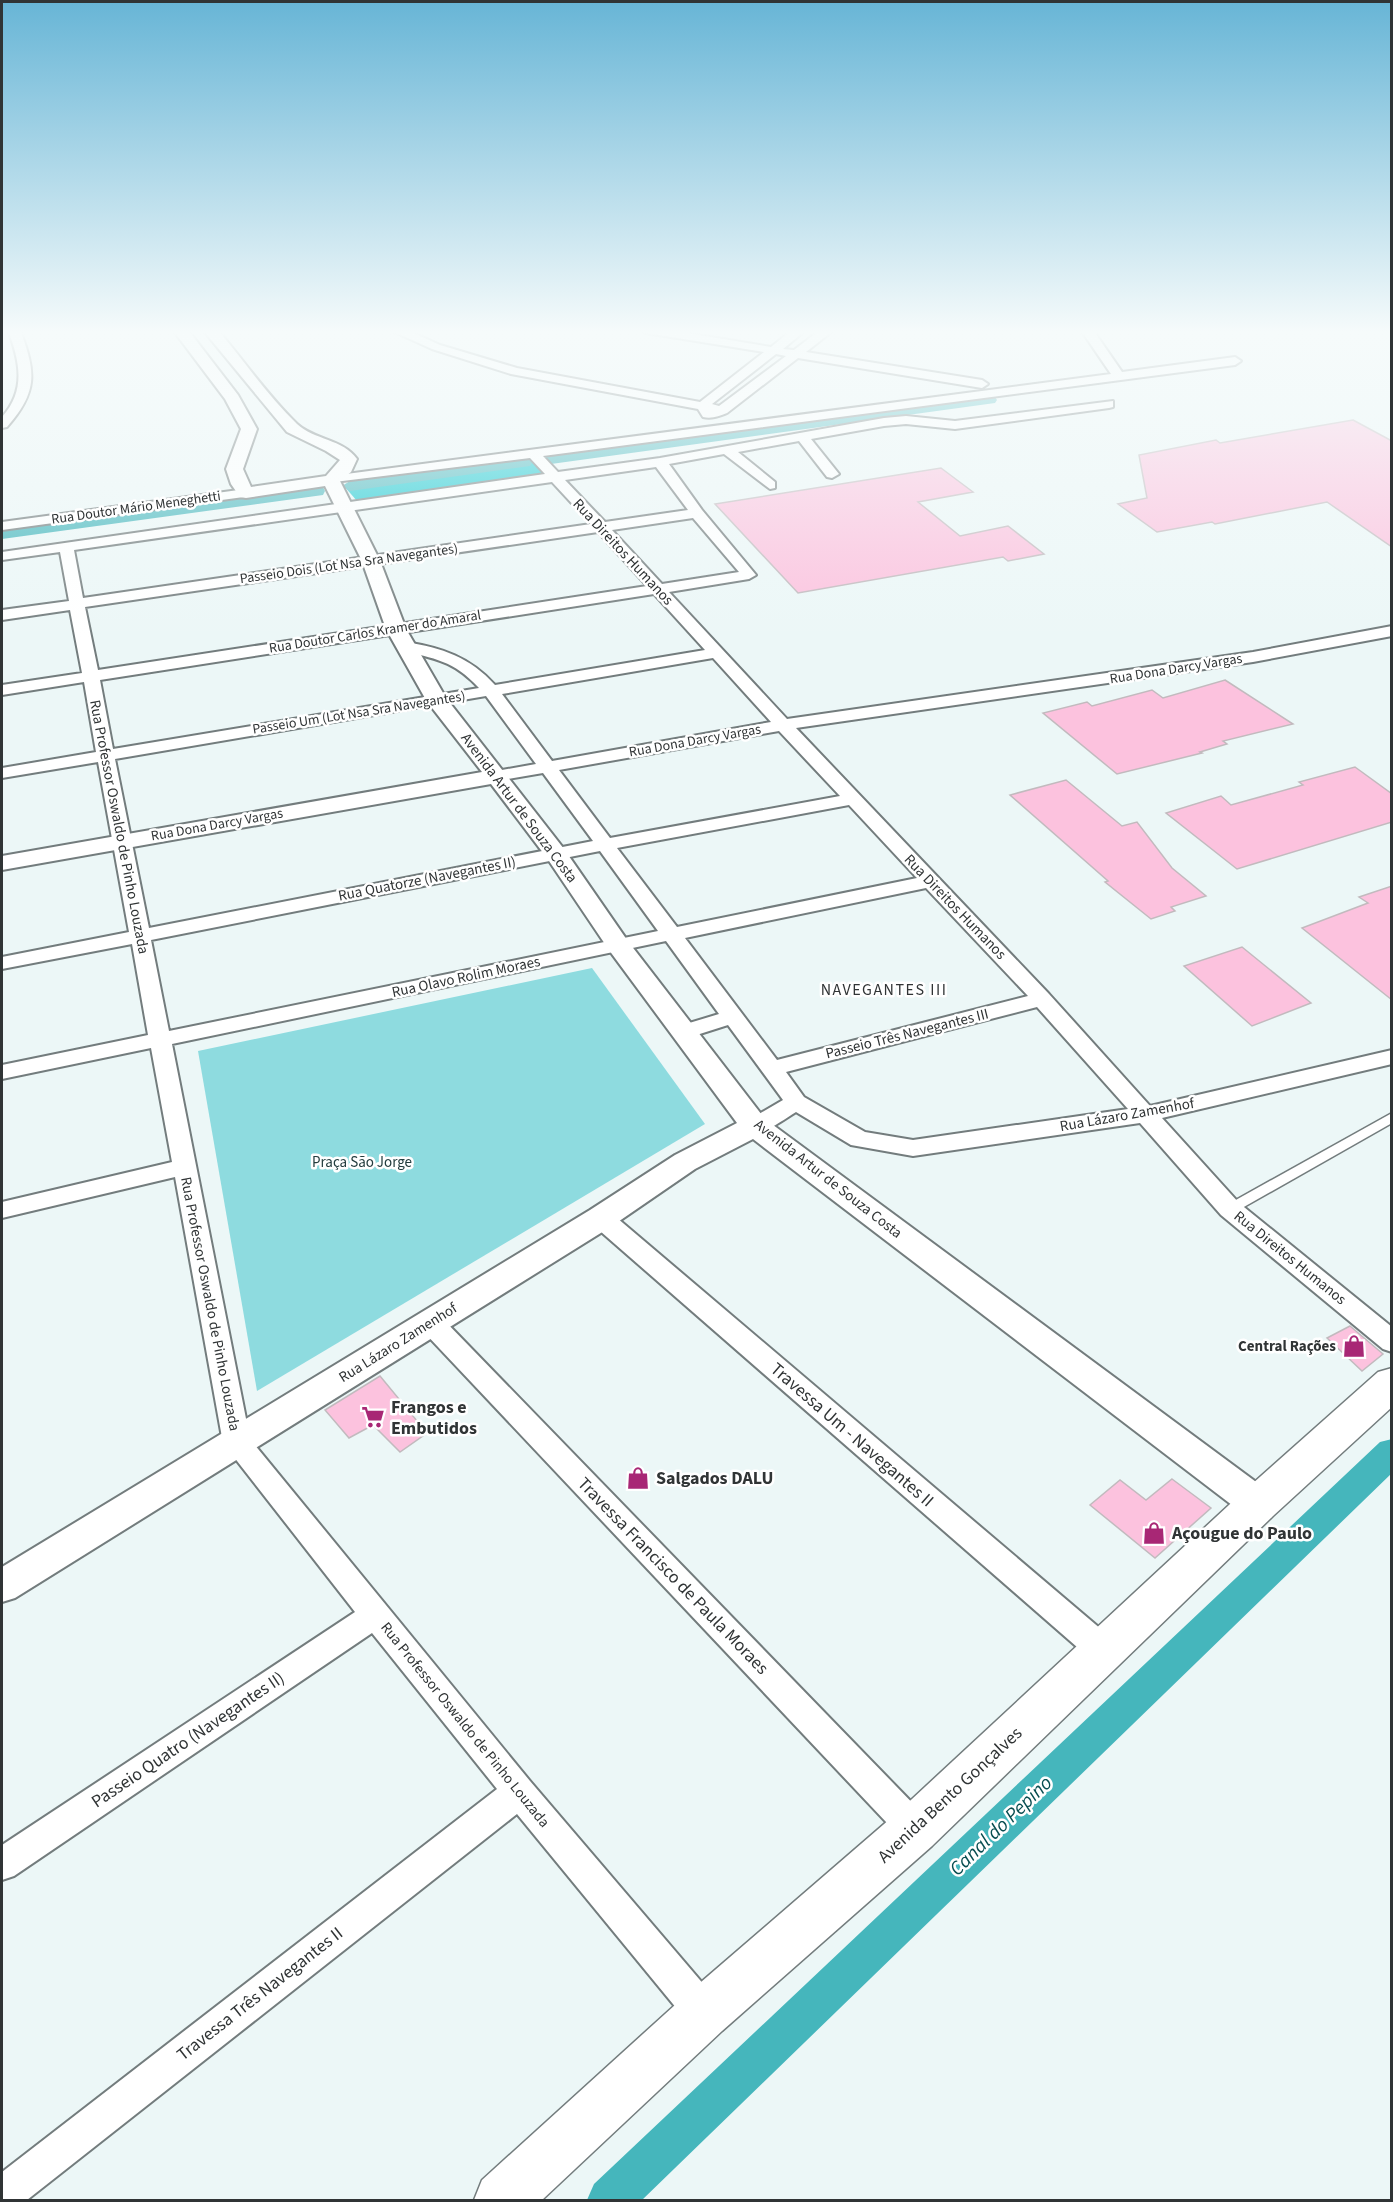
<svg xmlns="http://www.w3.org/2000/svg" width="1393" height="2202" font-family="'Source Sans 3',sans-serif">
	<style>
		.green { fill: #8edbdf }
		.forest { fill: #14c7cf }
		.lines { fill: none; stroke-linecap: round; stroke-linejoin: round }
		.canal { fill: #45b6bc; fill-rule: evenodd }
		.building { fill: #fcc2de; stroke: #c2babe; stroke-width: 1.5 }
		.service-casing { stroke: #737c7d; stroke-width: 3 }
		.minor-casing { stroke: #737c7d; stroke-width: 4 }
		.tertiary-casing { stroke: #737c7d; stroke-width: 4 }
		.secondary-casing { stroke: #737c7d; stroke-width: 3 }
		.service { fill: #fff; fill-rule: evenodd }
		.minor { fill: #fff; fill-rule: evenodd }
		.tertiary { fill: #fff; fill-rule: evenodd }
		.secondary { fill: #fff; fill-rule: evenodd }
		.labels { text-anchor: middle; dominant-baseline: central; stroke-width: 5; stroke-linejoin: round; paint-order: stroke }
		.far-street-label { font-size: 14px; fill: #303435; stroke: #fff }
		.street-label { font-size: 15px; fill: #303435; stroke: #fff }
		.park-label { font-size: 15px; fill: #233c3e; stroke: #fff }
		.poi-label { font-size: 15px; font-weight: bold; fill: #303435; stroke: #fff; text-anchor: end }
		.neighbourhood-label { font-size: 16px; letter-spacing: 1.5px; fill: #303435; stroke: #fff }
		.near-poi-label { font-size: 18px; font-weight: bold; fill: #303435; stroke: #fff; text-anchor: start }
		.near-street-label { font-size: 18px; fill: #303435; stroke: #fff }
		.near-water-label { font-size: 20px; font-style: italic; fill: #084e51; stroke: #fff }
	</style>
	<rect width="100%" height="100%" fill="#ecf7f7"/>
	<!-- green -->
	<path class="green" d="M592,968L705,1124L257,1391L198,1051Z"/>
	<!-- forest -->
	<path class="forest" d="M524,458L534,461L544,474L357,501L344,486L351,481Z"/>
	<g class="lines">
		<!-- canal -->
		<path class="canal" d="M990,396L995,397L997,400L995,403L551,464L543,459L551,454Z
			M524,458L530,460L532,463L530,466L350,491L342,486L350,481Z
			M317,486L323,487L325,491L323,495L2,539V529Z
			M1392,1439V1473L642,2200H587L594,2184L1380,1442Z"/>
	</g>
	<!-- building -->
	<path class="building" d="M1353,420L1392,441V547L1327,502L1215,524L1212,522L1157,532L1118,504L1147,498L1139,455L1216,440L1220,443Z
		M941,468L973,492L918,502L960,536L1008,526L1044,554L1008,561L1003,557L798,593L715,504Z
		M1225,680L1293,724L1223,741L1227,744L1200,752L1202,753L1117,774L1043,713L1087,702L1092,706L1152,690L1163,698Z
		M1355,767L1392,794V822L1237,869L1166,813L1221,796L1231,805L1303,785L1299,782Z
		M1066,780L1122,826L1137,822L1172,868L1206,896L1171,907L1175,911L1151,919L1105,882L1108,881L1010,795Z
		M1392,886V1000L1302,928L1368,903L1359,897Z
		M1242,947L1311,1003L1252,1026L1184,966Z
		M1350,1326L1383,1354L1362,1371L1327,1338Z
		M380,1376L427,1433L400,1452L373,1425L349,1438L325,1410Z
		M1172,1479L1211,1508L1155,1558L1090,1505L1120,1480L1146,1500Z"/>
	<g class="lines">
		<!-- service casing -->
		<g class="service-casing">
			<path id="service" d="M1392,1113V1123L1235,1212H1225L1224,1209L1225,1206Z"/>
		</g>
		<!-- minor casing -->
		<g class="minor-casing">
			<path id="minor" d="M8,330H20C36,372 38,392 7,427L2,428V417C26,390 20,362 8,330Z
				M390,330H407L440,345L517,368L700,402L764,352L646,333L640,330H669L771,347L792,330H806L783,349L794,350L820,330H834L806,352L982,380L988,384L982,388L798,358L727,413C719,416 712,419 703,417L698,409L511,374L432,349ZM776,354L786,356L719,406L712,404Z
				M1081,330H1093L1122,372L1235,357L1241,361L1235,365L543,456L558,472L660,458L884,418L906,416L955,421L1113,401V407L1109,408L955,429L906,424L884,426L811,439L839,474L832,478L827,477L799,441L738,452L775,482V488L770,489L724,454L669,464L702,510L756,575L749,579L669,592L787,719L1253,652L1392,626V636L1253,662L796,728L1049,994L1150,1106L1392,1050V1064L1162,1118L1239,1203L1392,1327V1352L1383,1349L1221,1215L1140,1123L913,1156L851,1145L796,1112C781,1121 764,1136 747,1131L744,1126L747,1121L783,1100L728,1025L684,1039L676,1037L673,1032L676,1027L719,1014L666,941L172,1044L250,1439L530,1781L717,2000L722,2013L717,2026L704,2031L691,2026L517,1814L27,2200H2V2172L497,1789L372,1633L14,1876L2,1880V1845L355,1612L223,1443L175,1177L2,1218V1202L172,1162L151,1048L2,1079V1065L148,1035L132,944L2,969V957L129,932L98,762L2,778V768L96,752L84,682L2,695V685L82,673L70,610L2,620V610L69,601L60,552L2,560V552L545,474L530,458L326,483V477L331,476L1111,374ZM656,467L688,510L605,522L565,480ZM552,482L591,524L83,598L74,550ZM693,518L739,572L662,584L612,530ZM598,532L647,586L98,670L85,607ZM654,594L705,650L495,685C470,657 442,648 406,642L398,647L400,650C435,659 453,660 479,688L113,749L100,680ZM713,658L771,722L552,761L502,694ZM486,696L536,764L491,772L488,776L491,780L497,781L543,773L593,841L149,928L115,759ZM779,731L840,796L610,838L559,770ZM849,805L917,878L677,927L617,848ZM600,851L658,931L169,1031L151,940ZM926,888L1028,996L777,1060L685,938ZM1037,1007L1128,1109L913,1140L865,1132L804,1097L786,1072Z
				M246,489L251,490V496L2,530V522Z
				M601,1209L610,1212L1115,1641L1119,1651L1115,1661L1104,1665L1093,1661L592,1224L589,1218L592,1212Z
				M431,1313L440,1316L927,1818L931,1829L927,1840L915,1845L903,1840L422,1330L418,1323L422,1316Z"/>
		</g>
		<!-- tertiary casing -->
		<g class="tertiary-casing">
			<path id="tertiary" d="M173,330H188L238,395L257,429L243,469L251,487L326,476L340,460L326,451L287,432L203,330H218C244,361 268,396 297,424C314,440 343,439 357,459L351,472L340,481L380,561L406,629L446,698L564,849L627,940L765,1119L1271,1493L1276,1504L1271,1515L1258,1519L1245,1515L753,1139L695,1169L612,1226L15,1598L2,1602V1567L590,1210L675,1155L737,1123L609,950L547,858L491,784L2,870V856L482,772L426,700L386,629L362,561L325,486L246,498L240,497L231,484L226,469L241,429L225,399Z"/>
		</g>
		<!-- secondary casing -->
		<g class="secondary-casing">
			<path id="secondary" d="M1392,1368V1407L1273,1516L932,1846L722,2031L542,2200H474L482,2180L686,1995L898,1812L1243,1492L1378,1372Z"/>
		</g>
		<!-- service -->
		<use href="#service" class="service"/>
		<!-- minor -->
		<use href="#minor" class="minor"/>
		<!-- tertiary -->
		<use href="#tertiary" class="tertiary"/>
		<!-- secondary -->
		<use href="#secondary" class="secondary"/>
	</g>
	<!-- sky -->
	<linearGradient id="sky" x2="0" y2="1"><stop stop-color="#67b5d6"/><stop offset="0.52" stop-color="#f6fbfb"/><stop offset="1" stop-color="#f6fbfb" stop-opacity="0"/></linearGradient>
	<rect width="1393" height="639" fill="url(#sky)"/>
	<!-- icons -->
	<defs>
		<g id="shop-bare" transform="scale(1.8)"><path d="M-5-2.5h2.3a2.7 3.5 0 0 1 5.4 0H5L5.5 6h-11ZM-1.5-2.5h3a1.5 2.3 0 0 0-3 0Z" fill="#a82775" stroke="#fff" stroke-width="2.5" paint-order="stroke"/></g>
		<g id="supermarket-bare" transform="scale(1.8)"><path d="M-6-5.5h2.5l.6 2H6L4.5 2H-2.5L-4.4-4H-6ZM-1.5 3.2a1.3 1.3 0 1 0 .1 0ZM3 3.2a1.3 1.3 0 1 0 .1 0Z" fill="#a82775" stroke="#fff" stroke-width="2.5" paint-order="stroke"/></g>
	</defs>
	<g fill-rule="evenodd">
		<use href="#shop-bare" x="1354" y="1346"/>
		<use href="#supermarket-bare" x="373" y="1417"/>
		<use href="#shop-bare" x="638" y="1478"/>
		<use href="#shop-bare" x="1154" y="1533"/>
	</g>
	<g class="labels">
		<!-- far-street labels -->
		<g class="far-street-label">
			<text transform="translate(136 508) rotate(-8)">Rua Doutor Mário Meneghetti</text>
			<text transform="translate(349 564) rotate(-8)">Passeio Dois (Lot Nsa Sra Navegantes)</text>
			<text transform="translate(375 632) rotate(-9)">Rua Doutor Carlos Kramer do Amaral</text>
			<text transform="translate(1176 669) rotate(-9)">Rua Dona Darcy Vargas</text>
			<text transform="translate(359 713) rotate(-9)">Passeio Um (Lot Nsa Sra Navegantes)</text>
			<text transform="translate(695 741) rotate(-10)">Rua Dona Darcy Vargas</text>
			<text transform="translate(217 825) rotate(-10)">Rua Dona Darcy Vargas</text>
		</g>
		<!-- street labels -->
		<g class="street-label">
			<text transform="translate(623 552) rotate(47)">Rua Direitos Humanos</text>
			<text transform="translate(519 808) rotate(53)">Avenida Artur de Souza Costa</text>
			<text transform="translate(119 827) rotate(79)">Rua Professor Oswaldo de Pinho Louzada</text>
			<text transform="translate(427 879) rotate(-11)">Rua Quatorze (Navegantes II)</text>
			<text transform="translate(955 907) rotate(46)">Rua Direitos Humanos</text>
			<text transform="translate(466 977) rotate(-12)">Rua Olavo Rolim Moraes</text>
			<text transform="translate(907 1034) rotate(-14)">Passeio Três Navegantes III</text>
			<text transform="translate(1127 1115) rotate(-10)">Rua Lázaro Zamenhof</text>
			<text transform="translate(828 1179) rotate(38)">Avenida Artur de Souza Costa</text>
			<text transform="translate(1290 1258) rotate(39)">Rua Direitos Humanos</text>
			<text transform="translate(210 1304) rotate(79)">Rua Professor Oswaldo de Pinho Louzada</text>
			<text transform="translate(398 1343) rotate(-32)">Rua Lázaro Zamenhof</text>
			<text transform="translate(465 1725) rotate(51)">Rua Professor Oswaldo de Pinho Louzada</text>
		</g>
		<!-- park labels -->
		<g class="park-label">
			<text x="362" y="1162">Praça São Jorge</text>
		</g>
		<!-- poi labels -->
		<g class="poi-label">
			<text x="1336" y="1346">Central Rações</text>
		</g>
		<!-- neighbourhood labels -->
		<g class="neighbourhood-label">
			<text x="884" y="990">NAVEGANTES III</text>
		</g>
		<!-- near-poi labels -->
		<g class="near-poi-label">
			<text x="391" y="1407">Frangos e<tspan x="391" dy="21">Embutidos</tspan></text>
			<text x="656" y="1478">Salgados DALU</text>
			<text x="1172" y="1533">Açougue do Paulo</text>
		</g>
		<!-- near-street labels -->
		<g class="near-street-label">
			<text transform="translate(852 1435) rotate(41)">Travessa Um - Navegantes II</text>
			<text transform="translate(673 1576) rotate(46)">Travessa Francisco de Paula Moraes</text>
			<text transform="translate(188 1740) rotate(-34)">Passeio Quatro (Navegantes II)</text>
			<text transform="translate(950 1795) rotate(-43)">Avenida Bento Gonçalves</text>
			<text transform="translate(260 1994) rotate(-38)">Travessa Três Navegantes II</text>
		</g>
		<!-- near-water labels -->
		<g class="near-water-label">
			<text transform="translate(1001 1826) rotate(-44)">Canal do Pepino</text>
		</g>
	</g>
	<!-- border -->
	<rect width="1393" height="2202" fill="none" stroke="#303435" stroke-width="6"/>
</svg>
